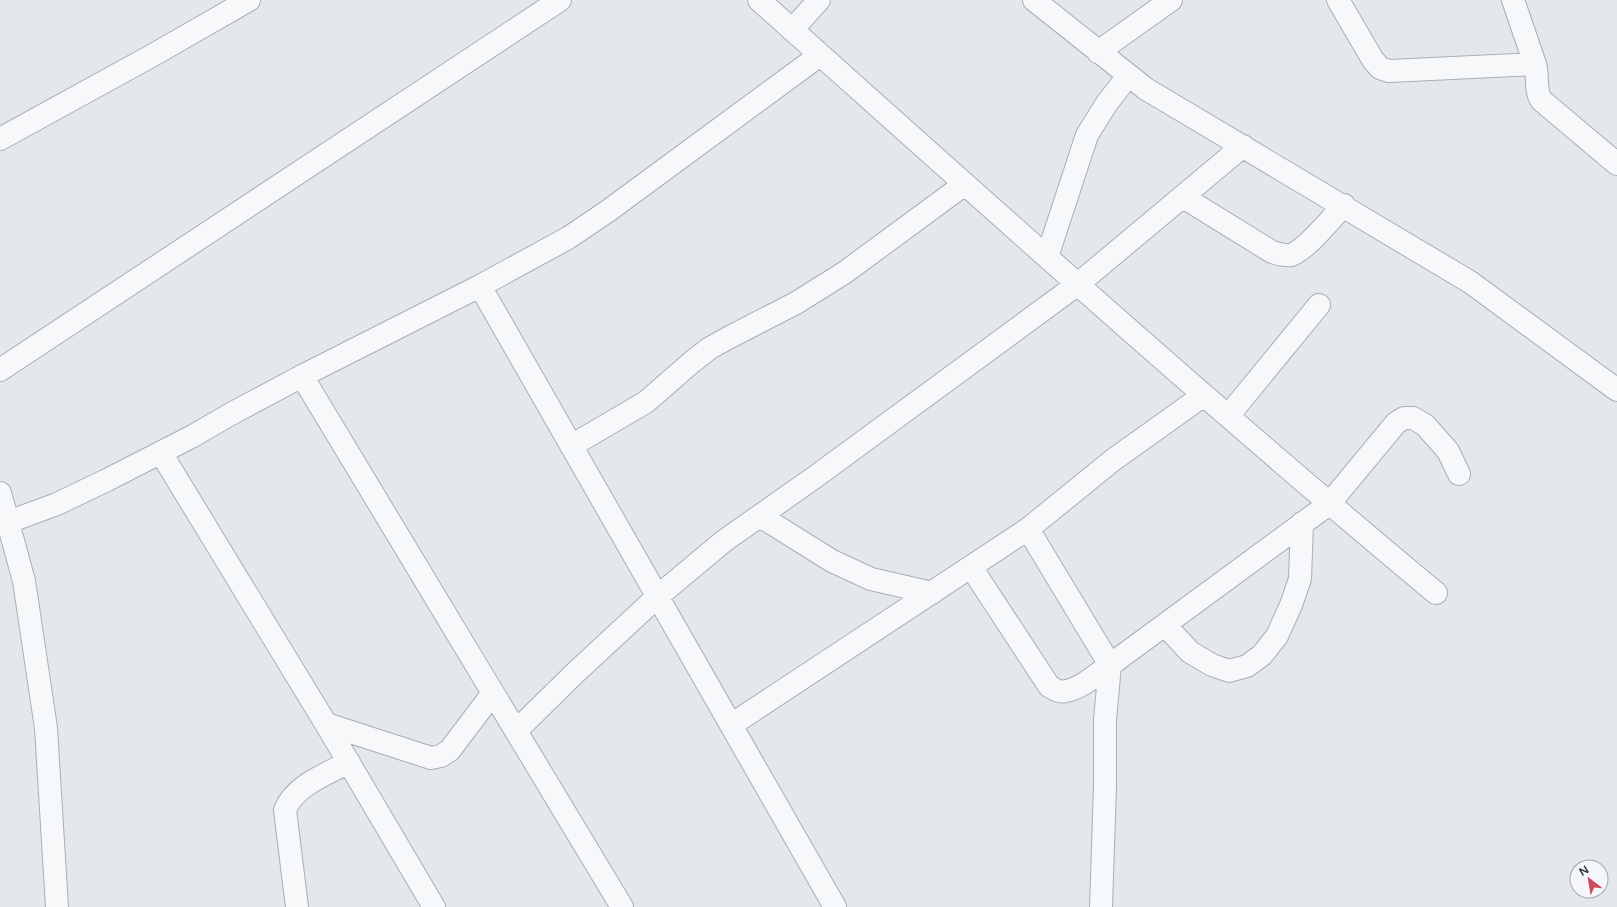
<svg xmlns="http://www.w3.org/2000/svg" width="1617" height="907" font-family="'Varela Round',sans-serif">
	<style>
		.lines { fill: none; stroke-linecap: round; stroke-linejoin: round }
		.minor-casing { stroke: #a9aeb7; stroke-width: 24 }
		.tertiary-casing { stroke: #a9aeb7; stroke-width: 24 }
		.minor { stroke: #f7f8fa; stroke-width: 22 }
		.tertiary { stroke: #f7f8fa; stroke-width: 22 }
	</style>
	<rect width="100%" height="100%" fill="#e4e7ec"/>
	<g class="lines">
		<!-- minor casing -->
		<g class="minor-casing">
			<path id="minor" d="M759,0C983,200 1205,401 1436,593
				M1034,0L1146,89L1470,282L1617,390
				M1338,0L1373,60L1380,68L1389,71L1535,64
				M1513,0L1535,64C1539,76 1534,88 1541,100L1617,164
				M792,30L819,0
				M1098,52L1171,0
				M0,139L153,55L249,0
				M1183,197L1272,252C1279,254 1284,256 1291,255C1306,250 1332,218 1344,205
				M1047,257L1087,135L1107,103L1128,76
				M480,286L835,907
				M0,370L560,0
				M302,376L622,907
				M1228,416L1319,305
				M571,446L646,402L692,362L710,348L728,338L796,303L844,273L965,184
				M161,453L326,724L434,907
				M760,516L832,561L871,579L932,593
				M0,525L57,504L107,480L193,436L229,415L302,376L480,286L568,238L608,211L820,55
				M1028,529L1110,665L1105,720V786L1101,907
				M971,567L1049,686C1054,689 1060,693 1066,691C1082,688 1097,674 1110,665L1329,504L1396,423L1404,418H1413L1425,425L1448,451L1459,474
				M1165,625L1190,652L1212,665L1229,671L1247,666L1262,655L1277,636L1291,605L1300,579L1302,523
				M326,724L431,758L441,756L450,750L493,693
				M731,725L1028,529L1113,460L1204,395
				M516,731L574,674L657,597L724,541L815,477L1078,284L1243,146
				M297,907L285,810C295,785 327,774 349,762"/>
		</g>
		<!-- tertiary casing -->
		<g class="tertiary-casing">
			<path id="tertiary" d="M0,493L24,581L46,728L57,907"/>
		</g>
		<!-- minor -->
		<use href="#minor" class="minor"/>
		<!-- tertiary -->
		<use href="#tertiary" class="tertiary"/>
	</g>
	<!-- north arrow -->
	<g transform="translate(1589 879) rotate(329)"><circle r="19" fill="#f4f6f9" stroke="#a4a8b1"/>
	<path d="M0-3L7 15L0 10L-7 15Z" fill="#d1495b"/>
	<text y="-6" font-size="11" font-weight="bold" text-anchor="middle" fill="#2b3445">N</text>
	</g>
</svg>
